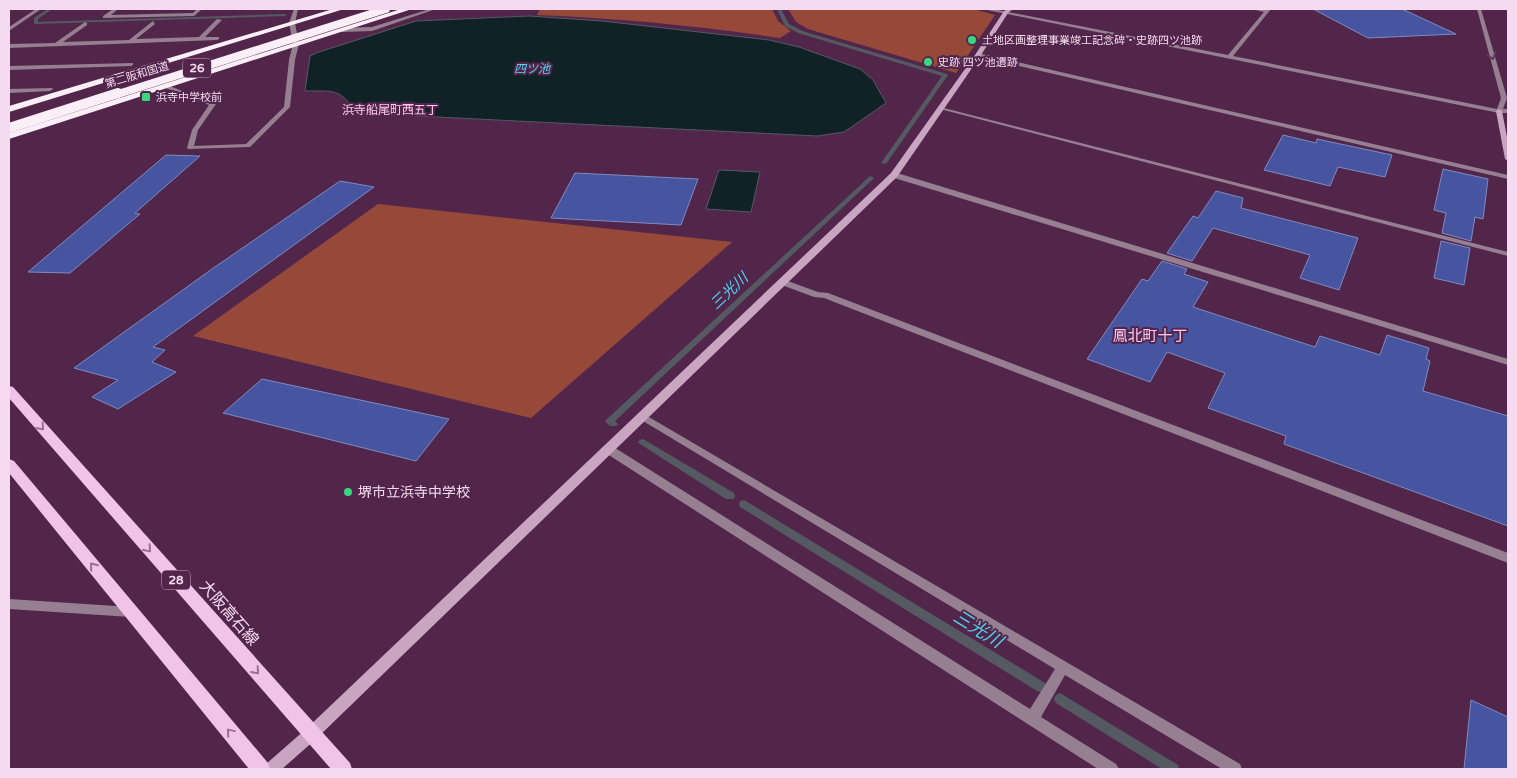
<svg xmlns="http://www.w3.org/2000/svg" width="1517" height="778" font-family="'Varela Round','Noto Sans JP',sans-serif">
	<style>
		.green { fill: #974939 }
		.water { fill: #102225; stroke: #555962 }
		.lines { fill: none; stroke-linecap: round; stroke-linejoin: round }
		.stream { fill: #555962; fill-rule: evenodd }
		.building { fill: #47549f; stroke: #7e8bc2 }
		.street { fill: #967f91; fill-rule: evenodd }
		.secondary { fill: #c9a5c2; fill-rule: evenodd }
		.primary { fill: #f2c3e8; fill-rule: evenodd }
		.highway { fill: #faeef7; fill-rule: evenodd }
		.highway-bridge-far1 { stroke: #faeef7; stroke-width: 8 }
		.highway-bridge { stroke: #faeef7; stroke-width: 10 }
		.oneway { stroke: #603859 }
		.oneway2 { stroke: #9a6d92 }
		.poi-dot { fill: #3bd77f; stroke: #52264b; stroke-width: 2 }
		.labels { text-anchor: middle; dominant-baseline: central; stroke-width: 4; stroke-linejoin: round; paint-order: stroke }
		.far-poi-label { font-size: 11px; fill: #f6daf0; stroke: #52264b; text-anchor: start }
		.far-street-label { font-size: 11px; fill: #f6daf0; stroke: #52264b }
		.shield { fill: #52264b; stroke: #c5a4be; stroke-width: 1 }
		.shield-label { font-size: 12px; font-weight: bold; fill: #f6daf0 }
		.far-water-label { font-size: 12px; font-style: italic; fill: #4fd6f1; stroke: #52264b }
		.far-neighbourhood-label { font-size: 12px; fill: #fec7f3; stroke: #52264b }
		.poi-label { font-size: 14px; fill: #f6daf0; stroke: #52264b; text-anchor: start }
		.water-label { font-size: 15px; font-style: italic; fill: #4fd6f1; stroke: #52264b }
		.neighbourhood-label { font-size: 15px; fill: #fec7f3; stroke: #52264b }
		.near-street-label { font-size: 16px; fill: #f6daf0; stroke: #52264b }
		.near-water-label { font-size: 18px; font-style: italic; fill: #4fd6f1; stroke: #52264b }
	</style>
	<rect width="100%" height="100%" fill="#52264b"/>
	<!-- green -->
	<path class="green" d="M540,9H772L778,21L791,31L780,38C699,26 618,18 537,15Z
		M788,9H973L995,15L956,73L808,29L796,22Z
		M378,204L732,242L531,418L193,336Z"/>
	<!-- water -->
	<path class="water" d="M529,16L602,21L769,40L799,47L860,69L873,80L886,103L844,132L817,136L357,113C339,88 335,91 305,91L310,56L316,53L416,21Z
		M719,170L760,172L751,212L706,209Z"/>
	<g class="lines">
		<!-- stream -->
		<path class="stream" d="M48,9H52L38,19V22L285,14L287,15L285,16L34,24V18Z
			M777,9H781L789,24L802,31L947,74L948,75L886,164L881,163L942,76L798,33L785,26Z
			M871,176L874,178L873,179L615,421L618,424L616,426H610L605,421L607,419L869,177Z
			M643,439L734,493L735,496L734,499H726L640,444L638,442L640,440Z
			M744,500L1045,683L1047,687L1045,691L1041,692L1037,691L740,507L739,504L740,501Z
			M1060,693L1178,765L1179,769H1162L1056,703L1054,699L1056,695Z"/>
	</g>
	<!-- building -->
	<path class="building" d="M1313,9H1402L1456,34L1368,38Z
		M1283,135L1316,143L1317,139L1392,155L1385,177L1338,167L1330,186L1264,170Z
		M166,155L200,156L135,213L140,214L70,273L28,272Z
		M1443,169L1488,179L1483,219L1475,217L1471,241L1442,233L1446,213L1434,210Z
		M575,173L698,179L681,225L551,218Z
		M340,181L374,187L153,347L165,350L152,362L176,372L118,409L92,397L118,380L74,368L212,269Z
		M1216,191L1243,198L1241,208L1358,238L1339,290L1300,278L1310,255L1213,228L1192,261L1167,253L1193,216L1198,218Z
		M1441,241L1470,248L1464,285L1434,278Z
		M1162,261L1187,269L1184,274L1208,282L1193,307L1315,347L1320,336L1380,355L1387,335L1429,348L1426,359L1430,361L1423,391L1508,416V526L1284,444L1286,436L1208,408L1225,373L1167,352L1150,382L1087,359L1142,279L1148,281Z
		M262,379L449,419L416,461L223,413Z
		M1471,700L1508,717V769H1464Z"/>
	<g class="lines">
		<!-- street -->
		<path class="street" d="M36,9H41L9,31V27Z
			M113,9H118L111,15L193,13L197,9H202L194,16L103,18V16Z
			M294,9H298L295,23L299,44L295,60L290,107L250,147L188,149L187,148L192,130L209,105L163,87V85H167L216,104L198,130L194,146L246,144L284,107L289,60L293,44L289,23Z
			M430,9H436L372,31L342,32L339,30L342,28L372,27Z
			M985,9H993L1228,55L1264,12L1251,9H1271L1233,56L1497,109L1501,98L1477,9H1481L1507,98L1503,109H1508V113H1499L987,10Z
			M217,19L222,20L205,37H219V39L217,40L9,48V44L55,43L85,22L87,23V25L63,42L129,40L153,21L155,24L136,39L199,37Z
			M978,53L1508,175V179L976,56V54Z
			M133,63V65L131,66L9,70V66Z
			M52,88L53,89L50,91L9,93V89Z
			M940,107L1508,252V256L940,109Z
			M891,173H897L1508,359V365L891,177Z
			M782,279L818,292L828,293L1508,553V563L824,298L814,297L779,284L778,282Z
			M642,413L1240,764L1242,769H1222L1065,675L1041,717L1116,764L1119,769H1098L604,452L603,449L604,446H612L1030,709L1055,669L638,418L637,416L638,414Z
			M9,599L131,607L136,608L137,612L136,616L131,617L9,609Z"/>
		<!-- secondary -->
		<path class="secondary" d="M1008,9H1013L1008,13L981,55L897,177L316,739L282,769H264L266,764L306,729L891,173L975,55L1004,11Z
			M1499,109L1502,111L1508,142V161L1505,159L1496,111Z"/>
		<!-- primary -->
		<path class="primary" d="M9,386L13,387L350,763L352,769H331L9,398Z
			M9,459L14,461L268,763L270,769H249L9,473Z"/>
		<!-- highway -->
		<path class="highway" d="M333,9H344L9,112V106Z
			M401,9H412L9,139V133Z"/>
		<!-- highway-bridge-far1 -->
		<path class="highway-bridge-far1" d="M115,95L386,9"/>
		<!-- highway-bridge -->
		<path class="highway-bridge" d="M9,128L118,93"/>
	</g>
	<!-- one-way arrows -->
	<defs><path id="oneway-chevron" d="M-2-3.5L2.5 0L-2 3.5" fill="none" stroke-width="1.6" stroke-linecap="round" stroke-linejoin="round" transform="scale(1.25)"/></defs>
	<use class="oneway" href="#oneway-chevron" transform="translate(1492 56) rotate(74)"/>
	<g class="oneway2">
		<use href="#oneway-chevron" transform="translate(41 427) rotate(49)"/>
		<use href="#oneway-chevron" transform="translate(148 549) rotate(49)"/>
		<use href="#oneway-chevron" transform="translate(93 566) rotate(-129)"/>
		<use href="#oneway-chevron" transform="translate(256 671) rotate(49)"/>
		<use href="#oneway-chevron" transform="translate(230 732) rotate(-130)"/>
	</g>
	<!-- markers -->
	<g class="poi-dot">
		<circle cx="972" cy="40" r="5"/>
		<circle cx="928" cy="62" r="5"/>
		<rect x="141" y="92" width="10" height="10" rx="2.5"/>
		<circle cx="348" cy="492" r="5"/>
	</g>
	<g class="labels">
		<!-- far-poi labels -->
		<g class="far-poi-label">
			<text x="982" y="40">土地区画整理事業竣工記念碑・史跡四ツ池跡</text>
			<text x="938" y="62">史跡 四ツ池遺跡</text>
			<text x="156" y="97">浜寺中学校前</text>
		</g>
		<!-- far-street labels -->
		<g class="far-street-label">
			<text transform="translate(137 75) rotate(-17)">第二阪和国道</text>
		</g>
		<!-- shield labels -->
		<g class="shield">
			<rect x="183" y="58.5" width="28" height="19" rx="4"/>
			<rect x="162" y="570.5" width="28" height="19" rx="4"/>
		</g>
		<g class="shield-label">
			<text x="197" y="68">26</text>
			<text x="176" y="580">28</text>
		</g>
		<!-- far-water labels -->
		<g class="far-water-label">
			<text x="532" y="69">四ツ池</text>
		</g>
		<!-- far-neighbourhood labels -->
		<g class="far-neighbourhood-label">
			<text x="390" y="110">浜寺船尾町西五丁</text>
		</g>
		<!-- poi labels -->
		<g class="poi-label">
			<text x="358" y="492">堺市立浜寺中学校</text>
		</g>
		<!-- water labels -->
		<g class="water-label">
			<text transform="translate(729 291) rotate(-43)">三光川</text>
		</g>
		<!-- neighbourhood labels -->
		<g class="neighbourhood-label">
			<text x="1150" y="336">鳳北町十丁</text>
		</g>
		<!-- near-street labels -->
		<g class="near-street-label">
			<text transform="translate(229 613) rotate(49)">大阪高石線</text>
		</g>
		<!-- near-water labels -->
		<g class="near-water-label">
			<text transform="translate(978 629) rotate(32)">三光川</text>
		</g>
	</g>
	<!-- border -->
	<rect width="1517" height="778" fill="none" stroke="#f6daf0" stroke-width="20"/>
</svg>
